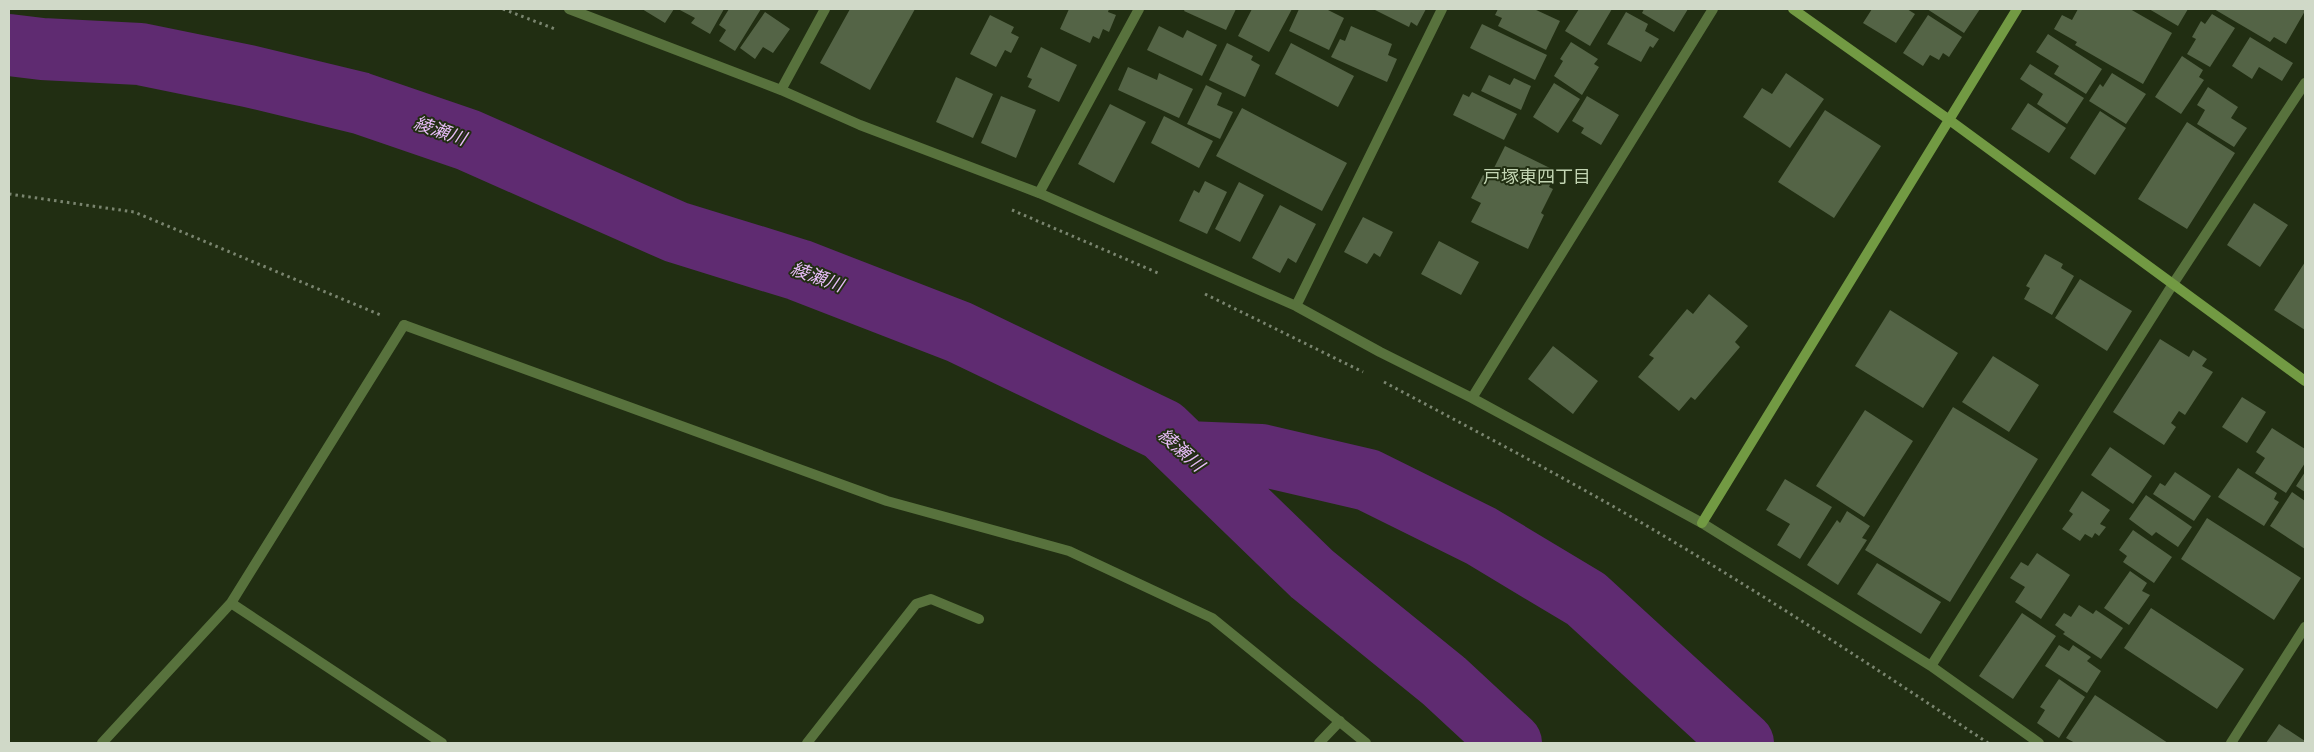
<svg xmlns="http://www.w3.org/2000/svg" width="2314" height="752" font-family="Bitter,'Noto Sans JP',serif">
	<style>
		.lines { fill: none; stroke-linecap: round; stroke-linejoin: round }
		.river { stroke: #5f2b71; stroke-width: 62 }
		.building { fill: #546446 }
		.path { stroke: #7a856f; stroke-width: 3; stroke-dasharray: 2.5 4; stroke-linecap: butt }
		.lane { stroke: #58723d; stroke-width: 10 }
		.street { stroke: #58723d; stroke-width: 10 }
		.secondary { stroke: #729a43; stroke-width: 10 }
		.labels { text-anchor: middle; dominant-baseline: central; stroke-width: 4; stroke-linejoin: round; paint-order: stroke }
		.water-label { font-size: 18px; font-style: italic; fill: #e7bcf7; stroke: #212e12 }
		.neighbourhood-label { font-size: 18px; fill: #c3d5b3; stroke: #212e12 }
	</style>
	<rect width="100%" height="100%" fill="#212e12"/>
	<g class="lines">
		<!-- river -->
		<path class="river" d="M9,45L42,49L140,54L248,76L360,103L468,140L676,232L799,270L959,332L1163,430L1312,574L1444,681L1511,743
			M1186,452L1261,455L1368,480L1481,536L1586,599L1743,743"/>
	</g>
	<!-- building -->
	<path class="building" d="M642,9H674L665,23Z
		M678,9H724L710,34L691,23L695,18Z
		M729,9H761L735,51L719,41L726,30L719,25Z
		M850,9H915L870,90L820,63Z
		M1069,9H1109L1108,12L1116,15L1109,32L1103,29L1099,39L1093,36L1090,43L1060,29Z
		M1185,9H1236L1226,30L1184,11Z
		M1252,9H1292L1269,52L1238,36Z
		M1299,9H1326L1344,18L1329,50L1289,31Z
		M1373,9H1426L1417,26L1411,22L1409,27Z
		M1498,9H1534L1560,21L1546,50L1498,26L1502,18L1495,15Z
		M1579,9H1612L1590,46L1565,31Z
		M1644,9H1688L1674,32L1642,13Z
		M1872,9H1907L1915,14L1896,43L1863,23Z
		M1927,9H1980L1964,33Z
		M2078,9H2130L2172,33L2143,84L2075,45L2077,42L2054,29L2062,15L2072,20Z
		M2149,9H2188L2178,26Z
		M2214,9H2305V11L2286,44L2274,37L2270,42Z
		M765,12L790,29L773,53L763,47L755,59L740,48Z
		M1626,12L1648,24L1645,31L1659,39L1653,48L1650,46L1641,62L1607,44Z
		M2212,14L2235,28L2210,67L2187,54L2196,39L2192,37L2201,21L2205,24Z
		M990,15L1014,27L1011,33L1019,37L1011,53L1005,50L996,67L970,54Z
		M1928,15L1962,37L1949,57L1943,53L1939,60L1930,55L1923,66L1903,53Z
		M1482,24L1547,55L1535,80L1470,48Z
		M1159,26L1183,38L1187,30L1217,45L1202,76L1147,50Z
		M1351,26L1392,44L1388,55L1397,59L1387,82L1331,57L1340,39L1345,41Z
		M2048,34L2102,69L2086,94L2054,74L2059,66L2036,52Z
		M2250,37L2293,63L2282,81L2259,67L2252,79L2232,66Z
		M1571,42L1598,59L1594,64L1599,67L1582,95L1554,76L1563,61L1560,59Z
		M1227,43L1253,56L1251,60L1260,65L1245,97L1209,80Z
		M1291,43L1354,76L1338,107L1275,74Z
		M1041,47L1077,65L1059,102L1028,87L1032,79L1027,77Z
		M2182,56L2203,70L2199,77L2204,80L2181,114L2155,97Z
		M2030,64L2084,98L2067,124L2037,104L2043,94L2020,79Z
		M1128,67L1157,80L1159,73L1193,89L1179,118L1118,90Z
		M1786,73L1824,99L1790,148L1743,117L1762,88L1772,94Z
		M2112,73L2146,94L2126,124L2089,101L2100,84L2103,87Z
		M1489,75L1510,85L1514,78L1531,86L1521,110L1481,91Z
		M956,77L993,94L973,138L936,122Z
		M1554,83L1580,99L1558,133L1533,117Z
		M1206,85L1222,93L1217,105L1233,112L1220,139L1187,124Z
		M2208,87L2238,107L2231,118L2247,128L2234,147L2197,124L2205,110L2197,105Z
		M1472,92L1517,114L1504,140L1453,115L1463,94L1469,97Z
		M1001,96L1036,110L1016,158L981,143Z
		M1587,96L1619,115L1601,145L1581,133L1584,128L1572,121Z
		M2028,103L2066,128L2049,153L2011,129Z
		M1110,104L1146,122L1114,183L1078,164Z
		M1242,108L1347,163L1322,211L1216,156Z
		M1825,110L1881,146L1834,218L1778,182Z
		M2100,111L2126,128L2095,175L2070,158Z
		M1164,116L1213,141L1199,168L1151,143Z
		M2187,122L2235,153L2187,229L2138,199Z
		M1505,146L1556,171L1549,187L1553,189L1541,213L1544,215L1528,249L1471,222L1481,203L1471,198L1483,175L1489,178Z
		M1205,181L1227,192L1207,234L1179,221L1194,190L1199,193Z
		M1239,182L1264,195L1240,242L1215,229Z
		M2254,203L2288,225L2260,267L2227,245Z
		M1280,205L1316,224L1296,263L1288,258L1280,273L1252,258Z
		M1363,217L1393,232L1380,257L1374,253L1367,264L1344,252Z
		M1439,241L1479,262L1461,295L1421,274Z
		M2045,254L2063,264L2061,268L2074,276L2052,315L2024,299L2030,288L2026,286Z
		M2305,262V330L2274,310Z
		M2080,279L2132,311L2107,351L2055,318Z
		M1709,294L1748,326L1735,342L1740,347L1695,400L1691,397L1679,411L1638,377L1654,358L1649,355L1687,309L1693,314Z
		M1890,310L1958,353L1923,408L1855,366Z
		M2160,339L2189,357L2193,350L2207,359L2202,366L2213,372L2185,415L2179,411L2171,423L2176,427L2164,445L2113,412Z
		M1553,346L1598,381L1573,414L1528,379Z
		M1993,356L2039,385L2009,432L1962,402Z
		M2242,397L2266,412L2247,443L2222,427Z
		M1953,407L2038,459L1950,602L1865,550Z
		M1865,410L1913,441L1864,517L1816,486Z
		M2272,428L2305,449V463L2286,493L2255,473L2265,458L2256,452Z
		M2110,447L2152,476L2133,504L2091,475Z
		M2238,468L2277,493L2274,499L2279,502L2264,526L2218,497Z
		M2175,472L2211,496L2194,521L2153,494L2160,483L2165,486Z
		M2305,472V492L2296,486Z
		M1785,479L1832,507L1800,559L1777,545L1790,524L1766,510Z
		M2082,491L2110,510L2100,524L2106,527L2099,536L2095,533L2092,538L2085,534L2080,541L2062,529L2073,514L2069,511Z
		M2292,492L2305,501V549L2270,526Z
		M2146,495L2192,527L2178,547L2156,532L2152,536L2129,519Z
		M1847,511L1870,526L1862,538L1867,540L1838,585L1807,565L1837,520L1840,523Z
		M2207,518L2301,578L2274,620L2181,559Z
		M2133,530L2172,557L2154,583L2123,562L2127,556L2119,550Z
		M2037,553L2070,575L2041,619L2015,602L2025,587L2010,578L2021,562L2028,566Z
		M1877,563L1941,602L1921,634L1857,594Z
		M2130,571L2147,583L2142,591L2150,595L2129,625L2104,608Z
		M2079,605L2093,614L2096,610L2123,628L2101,659L2063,634L2065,632L2055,625L2064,613L2071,617Z
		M2151,608L2244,669L2217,709L2124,648Z
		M2022,613L2056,636L2013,699L1979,676Z
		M2059,645L2069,651L2073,645L2091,657L2087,661L2101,671L2087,693L2045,666Z
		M2059,679L2085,697L2059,738L2037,723L2045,710L2040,707Z
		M2095,695L2168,743H2075L2066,738Z
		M2279,724L2305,741V743H2266Z"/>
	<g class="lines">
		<!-- path -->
		<path class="path" d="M503,9L555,29
			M9,194L134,212L383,316
			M1012,210L1158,273
			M1205,294L1363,372
			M1384,382C1483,435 1583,487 1679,545C1784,608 1886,675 1988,743"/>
		<!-- lane -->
		<path class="lane" d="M404,325L887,501L1069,551L1212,618L1366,743
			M807,743L916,604L931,599L979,619
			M1319,743L1340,721"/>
		<!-- street -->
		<path class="street" d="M569,9L781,90L860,125L1039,193L1296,306L1380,352L1472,398L1702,523L1931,666L2039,743
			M781,90L825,9
			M1039,193L1139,9
			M1296,306L1442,9
			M1472,398L1713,9
			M231,603L442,743
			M1931,666L2173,284L2305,83
			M102,743L231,603L404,325
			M2231,743L2305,627"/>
		<!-- secondary -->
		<path class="secondary" d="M1793,9L1948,119L2305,381
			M1702,523L2017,9"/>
	</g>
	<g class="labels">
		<!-- water labels -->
		<g class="water-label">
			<text transform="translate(440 131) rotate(19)">綾瀬川</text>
			<text transform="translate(817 277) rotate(20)">綾瀬川</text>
			<text transform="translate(1181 450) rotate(42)">綾瀬川</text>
		</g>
		<!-- neighbourhood labels -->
		<g class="neighbourhood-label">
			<text x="1537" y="177">戸塚東四丁目</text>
		</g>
	</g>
	<!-- border -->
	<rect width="2314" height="752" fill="none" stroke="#d0d9c8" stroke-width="20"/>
</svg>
